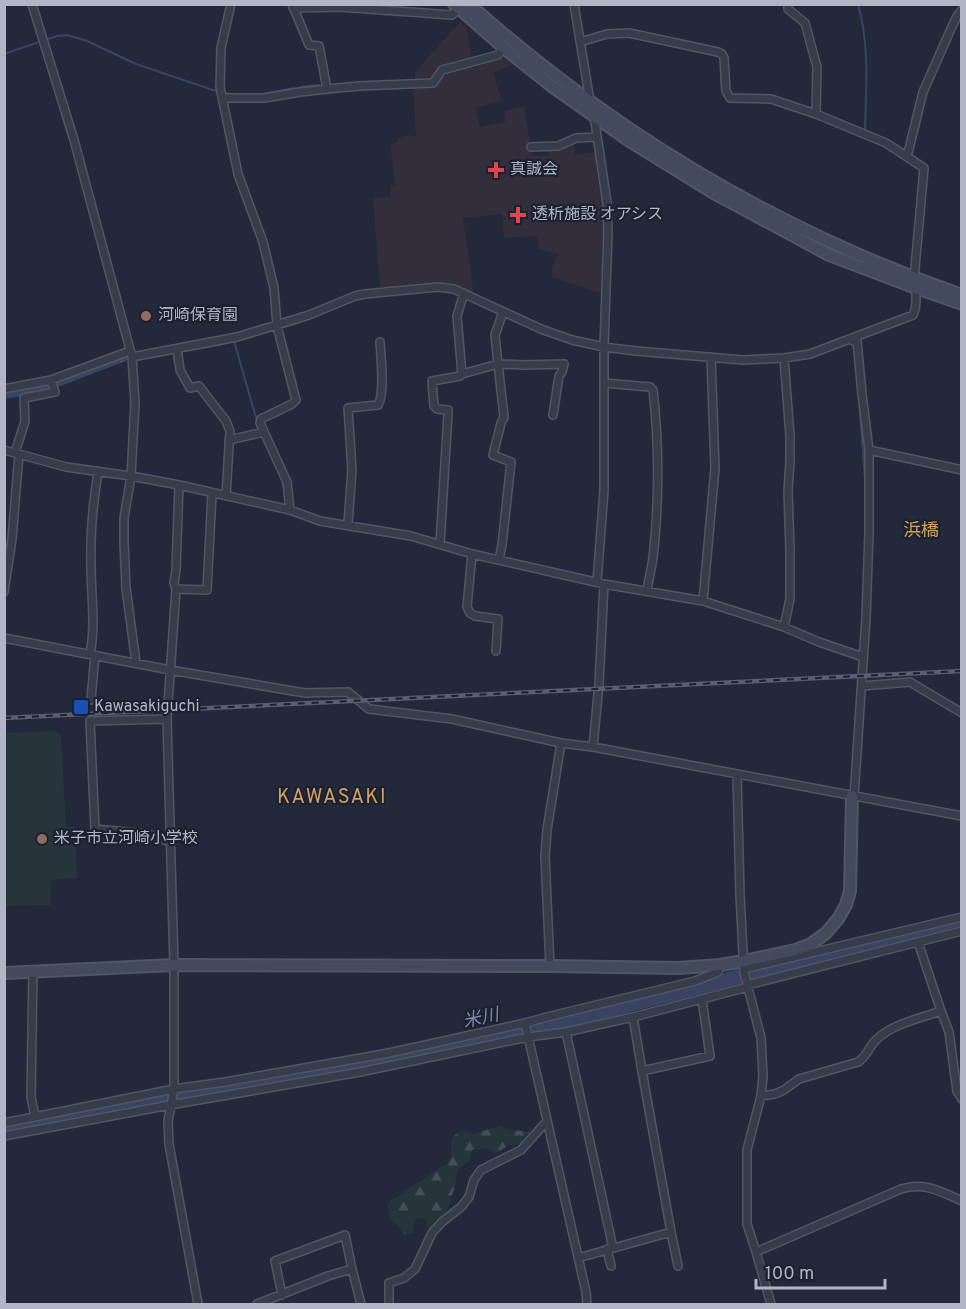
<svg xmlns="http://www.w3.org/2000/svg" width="966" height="1309" font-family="Overpass,'Noto Sans JP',sans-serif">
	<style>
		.medical { fill: #322e3b }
		.forest { fill: url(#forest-firs) }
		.garden { fill: #25353b }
		.water { fill: url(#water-ripples) }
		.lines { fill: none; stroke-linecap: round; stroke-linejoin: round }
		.stream { stroke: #394463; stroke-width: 2 }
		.river { stroke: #394463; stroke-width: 15 }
		.street-casing { stroke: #515665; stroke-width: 10 }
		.secondary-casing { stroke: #515665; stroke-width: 14 }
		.street { stroke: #363c4a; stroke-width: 7 }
		.secondary { stroke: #444a5d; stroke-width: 10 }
		.rail-casing { stroke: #585f71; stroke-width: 4.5 }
		.rail { stroke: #1c212f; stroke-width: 2; stroke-dasharray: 7; stroke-linecap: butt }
		.health-dot { fill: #e0444e; stroke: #1c212f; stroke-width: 2 }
		.education-dot { fill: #8d6e63; stroke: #1c212f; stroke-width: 2 }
		.transit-dot { fill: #1a4fb4; stroke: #1c212f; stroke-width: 2 }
		.labels { text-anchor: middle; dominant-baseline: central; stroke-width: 4.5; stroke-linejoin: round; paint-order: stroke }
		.poi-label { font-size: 16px; fill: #b1b6c6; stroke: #1c212f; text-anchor: start }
		.neighbourhood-label { font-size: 18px; fill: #d0a162; stroke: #1c212f }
		.water-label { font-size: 18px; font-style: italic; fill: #7a89ad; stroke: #1c212f }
		.quarter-label { font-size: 20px; letter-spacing: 1.5px; fill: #d0a162; stroke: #1c212f }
	</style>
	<defs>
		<pattern id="forest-firs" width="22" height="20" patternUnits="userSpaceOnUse" patternTransform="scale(1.5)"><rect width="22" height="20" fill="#25353b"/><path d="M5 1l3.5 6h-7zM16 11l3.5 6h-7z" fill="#425056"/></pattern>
		<pattern id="water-ripples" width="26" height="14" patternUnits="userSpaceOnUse" patternTransform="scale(1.5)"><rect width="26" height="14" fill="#394463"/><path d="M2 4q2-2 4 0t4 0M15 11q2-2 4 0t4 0" fill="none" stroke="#535d78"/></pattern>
	</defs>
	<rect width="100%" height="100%" fill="#23293a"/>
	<!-- medical -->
	<path class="medical" d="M460,22L467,28L472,68L504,58L512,65L493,73L502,101L476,108L480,127L505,122L504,111L524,106L532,156H549V150H558L574,143L575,155L596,152L604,204L605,242L603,294L552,277V267L558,254L539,249L537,236L504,238L502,214L463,218L474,295L430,285L383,289L380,287L373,198L391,197V185H395L390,144L396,142L398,138L406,135L416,136L413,86H415V72Z"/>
	<!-- forest -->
	<path class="forest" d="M500,1126L507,1129L530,1132L519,1145H509L496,1153L486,1148L472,1150L470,1160L458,1169C454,1190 450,1216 431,1229L428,1228L426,1219L419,1217L414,1221L413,1232L405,1235L399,1226L390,1219L388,1207L390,1201L449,1162C455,1145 444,1138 464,1130L473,1134Z"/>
	<!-- garden -->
	<path class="garden" d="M55,731L61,736L66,827H74L77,878L50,880L51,905L5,906V733Z"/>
	<!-- water -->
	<path class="water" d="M383,295L360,299L295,325L250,338L214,347L128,360L45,392L5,399V391L127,354L128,358L139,356L250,335L268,331L312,317L359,297Z"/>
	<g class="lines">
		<!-- stream -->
		<path class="stream" d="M858,4C870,48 866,87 865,131
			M4,54L57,36L67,35L87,41L136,64L219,92
			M721,72C722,82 719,94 728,100
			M301,87L319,85
			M224,93L239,95
			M248,95L264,94L294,88
			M234,341L257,421
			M854,343L858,384
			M4,385L9,384
			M859,399L866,492
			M282,478L285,490"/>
		<!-- river -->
		<path class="river" d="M4,1129L109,1108L202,1092L296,1074L378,1062L452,1045L552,1024L849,949L962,924"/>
		<!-- street casing -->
		<g class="street-casing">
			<path id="street" d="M32,4L74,140L132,357L135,403L131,476L124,518V542L126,588L136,663
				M231,4L221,48L220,87L238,174L263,242L274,288L277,326L296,400L292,404L261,419L260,423L264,432
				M574,4L590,101
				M788,4V9L805,23L817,67L816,114
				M293,8L340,7L452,15L459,9
				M327,89L359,86L433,83L442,70L498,55L504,48
				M222,98H264L300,92L327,89L319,46L309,45L292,4
				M594,115L607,203L608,232L604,347V490L597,582
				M531,147L558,146L576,138L597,137
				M907,157L923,92L950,31L957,16L962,10
				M503,312L495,335L498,364L525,365L564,364L562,372L559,376L553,415
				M853,341H857L862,394L869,450V532L866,618L854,797
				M177,349L180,370L190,388L199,386L226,421L230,431L226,496
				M132,357L237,337L309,315L355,296L365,294L438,287L454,289L541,329L572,340L604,347L636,351L743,360L784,358L810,354L913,315C918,305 916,290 914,279L924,168L886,143L816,114L771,99L730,98L726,91L724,58L722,54L718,52L629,33L607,34L580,42
				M784,358L790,436V461L788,492L790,549V599L784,627
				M462,374L457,316L464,293
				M604,383L650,387L653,390C659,442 659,497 654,549C653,563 649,577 647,591
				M4,389L51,380L130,351
				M229,440L264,432L287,482L290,510
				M4,450L66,467L131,476L179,485L290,510L320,521L411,536L472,554L604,584L703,601L784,627L819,642L863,657
				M869,450L962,470
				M15,453L25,421L24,398L55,392L51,380
				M179,485L176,570L174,583L176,589L207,590L212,494
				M348,524L352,470L348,408L378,405C385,394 381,357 380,342
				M440,544L448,414V410L437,409L434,406L432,381L460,376L462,374L498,364L504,417L501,423L493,455L511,462L502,545L499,560
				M472,554L467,607L470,613L475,616L498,619L496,651
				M176,589L167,719L174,965V1089L168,1121L169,1144L198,1304
				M4,592L12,539L19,454
				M703,601L715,468L711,357
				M4,638L170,670L305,693L348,692L369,709L452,719L561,743L593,747L962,816
				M90,654C96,625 91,595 91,565C90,534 93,503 98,472
				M862,686L910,682L962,713
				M91,700L95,655
				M167,719L90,721L95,829L148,834L170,842
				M593,747L599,684L604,584
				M737,774L740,895L744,972L761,1038L763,1076L761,1096L747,1150V1224L756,1252L771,1304
				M550,966L545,856L547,830L561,743
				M744,969L962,917
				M33,972L31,1097L35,1116
				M747,985L918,942
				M941,1011L918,942L962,931
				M633,1017L642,1071L710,1056L702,999
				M525,1023L586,1292L587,1304
				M566,1032L613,1248
				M761,1096L775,1094L784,1090L799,1079L858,1062C867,1056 869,1047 876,1040C891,1024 922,1018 941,1011L949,1032L957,1091L962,1099
				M4,1123L174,1089L225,1082L389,1053L525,1023L551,1016L695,981L718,972L720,965
				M4,1136L170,1105L360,1072L528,1037L566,1032L633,1017L748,987
				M671,1232L678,1266
				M607,1249L611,1266
				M756,1252L901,1189C925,1182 939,1191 962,1201
				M578,1258L671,1232L642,1071
				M282,1295L275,1261L345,1235L352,1269
				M257,1304L328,1276L352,1269L361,1304
				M389,1304V1283L404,1278L415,1269L432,1233L442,1222L461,1207L469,1197L474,1180L481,1170L521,1150L547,1121"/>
		</g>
		<!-- secondary casing -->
		<g class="secondary-casing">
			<path id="secondary" d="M454,4L504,48L553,87L628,140L712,192L829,255L916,288L962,304
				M469,4C614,133 777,231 962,295
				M4,973L174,965L550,966L678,968L720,965L744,961L795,950L811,944L826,933L838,919L846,905L850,891L852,796"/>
		</g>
		<!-- street -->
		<use href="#street" class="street"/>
		<!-- secondary -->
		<use href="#secondary" class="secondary"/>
		<!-- rail casing -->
		<g class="rail-casing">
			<path id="rail" d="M4,718L962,671"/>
		</g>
		<!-- rail -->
		<use href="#rail" class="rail"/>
	</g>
	<!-- markers -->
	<g class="health-dot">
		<path d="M493 161h6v6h6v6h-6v6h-6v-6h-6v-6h6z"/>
		<path d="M515 206h6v6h6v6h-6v6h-6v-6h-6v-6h6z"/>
	</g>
	<g class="education-dot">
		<circle cx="146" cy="316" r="6"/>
		<circle cx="42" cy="839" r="6"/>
	</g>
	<rect class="transit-dot" x="73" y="699" width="16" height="16" rx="3"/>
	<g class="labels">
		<!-- poi labels -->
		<g class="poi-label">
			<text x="510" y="170">真誠会</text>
			<text x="532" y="215">透析施設 オアシス</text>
			<text x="158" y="316">河崎保育園</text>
			<text x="94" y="707">Kawasakiguchi</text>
			<text x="54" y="839">米子市立河崎小学校</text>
		</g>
		<!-- neighbourhood labels -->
		<g class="neighbourhood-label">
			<text x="921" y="531">浜橋</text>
		</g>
		<!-- water labels -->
		<g class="water-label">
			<text transform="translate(481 1019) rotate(-12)">米川</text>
		</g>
		<!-- quarter labels -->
		<g class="quarter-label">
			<text x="332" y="798">KAWASAKI</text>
		</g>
	</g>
	<!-- border -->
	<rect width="966" height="1309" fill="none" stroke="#b1b6c6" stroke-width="12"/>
	<!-- scale -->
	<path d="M756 1279v9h129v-9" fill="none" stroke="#b1b6c6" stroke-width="3"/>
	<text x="765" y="1279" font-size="18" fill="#b1b6c6" stroke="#1c212f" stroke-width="4.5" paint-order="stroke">100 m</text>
</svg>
